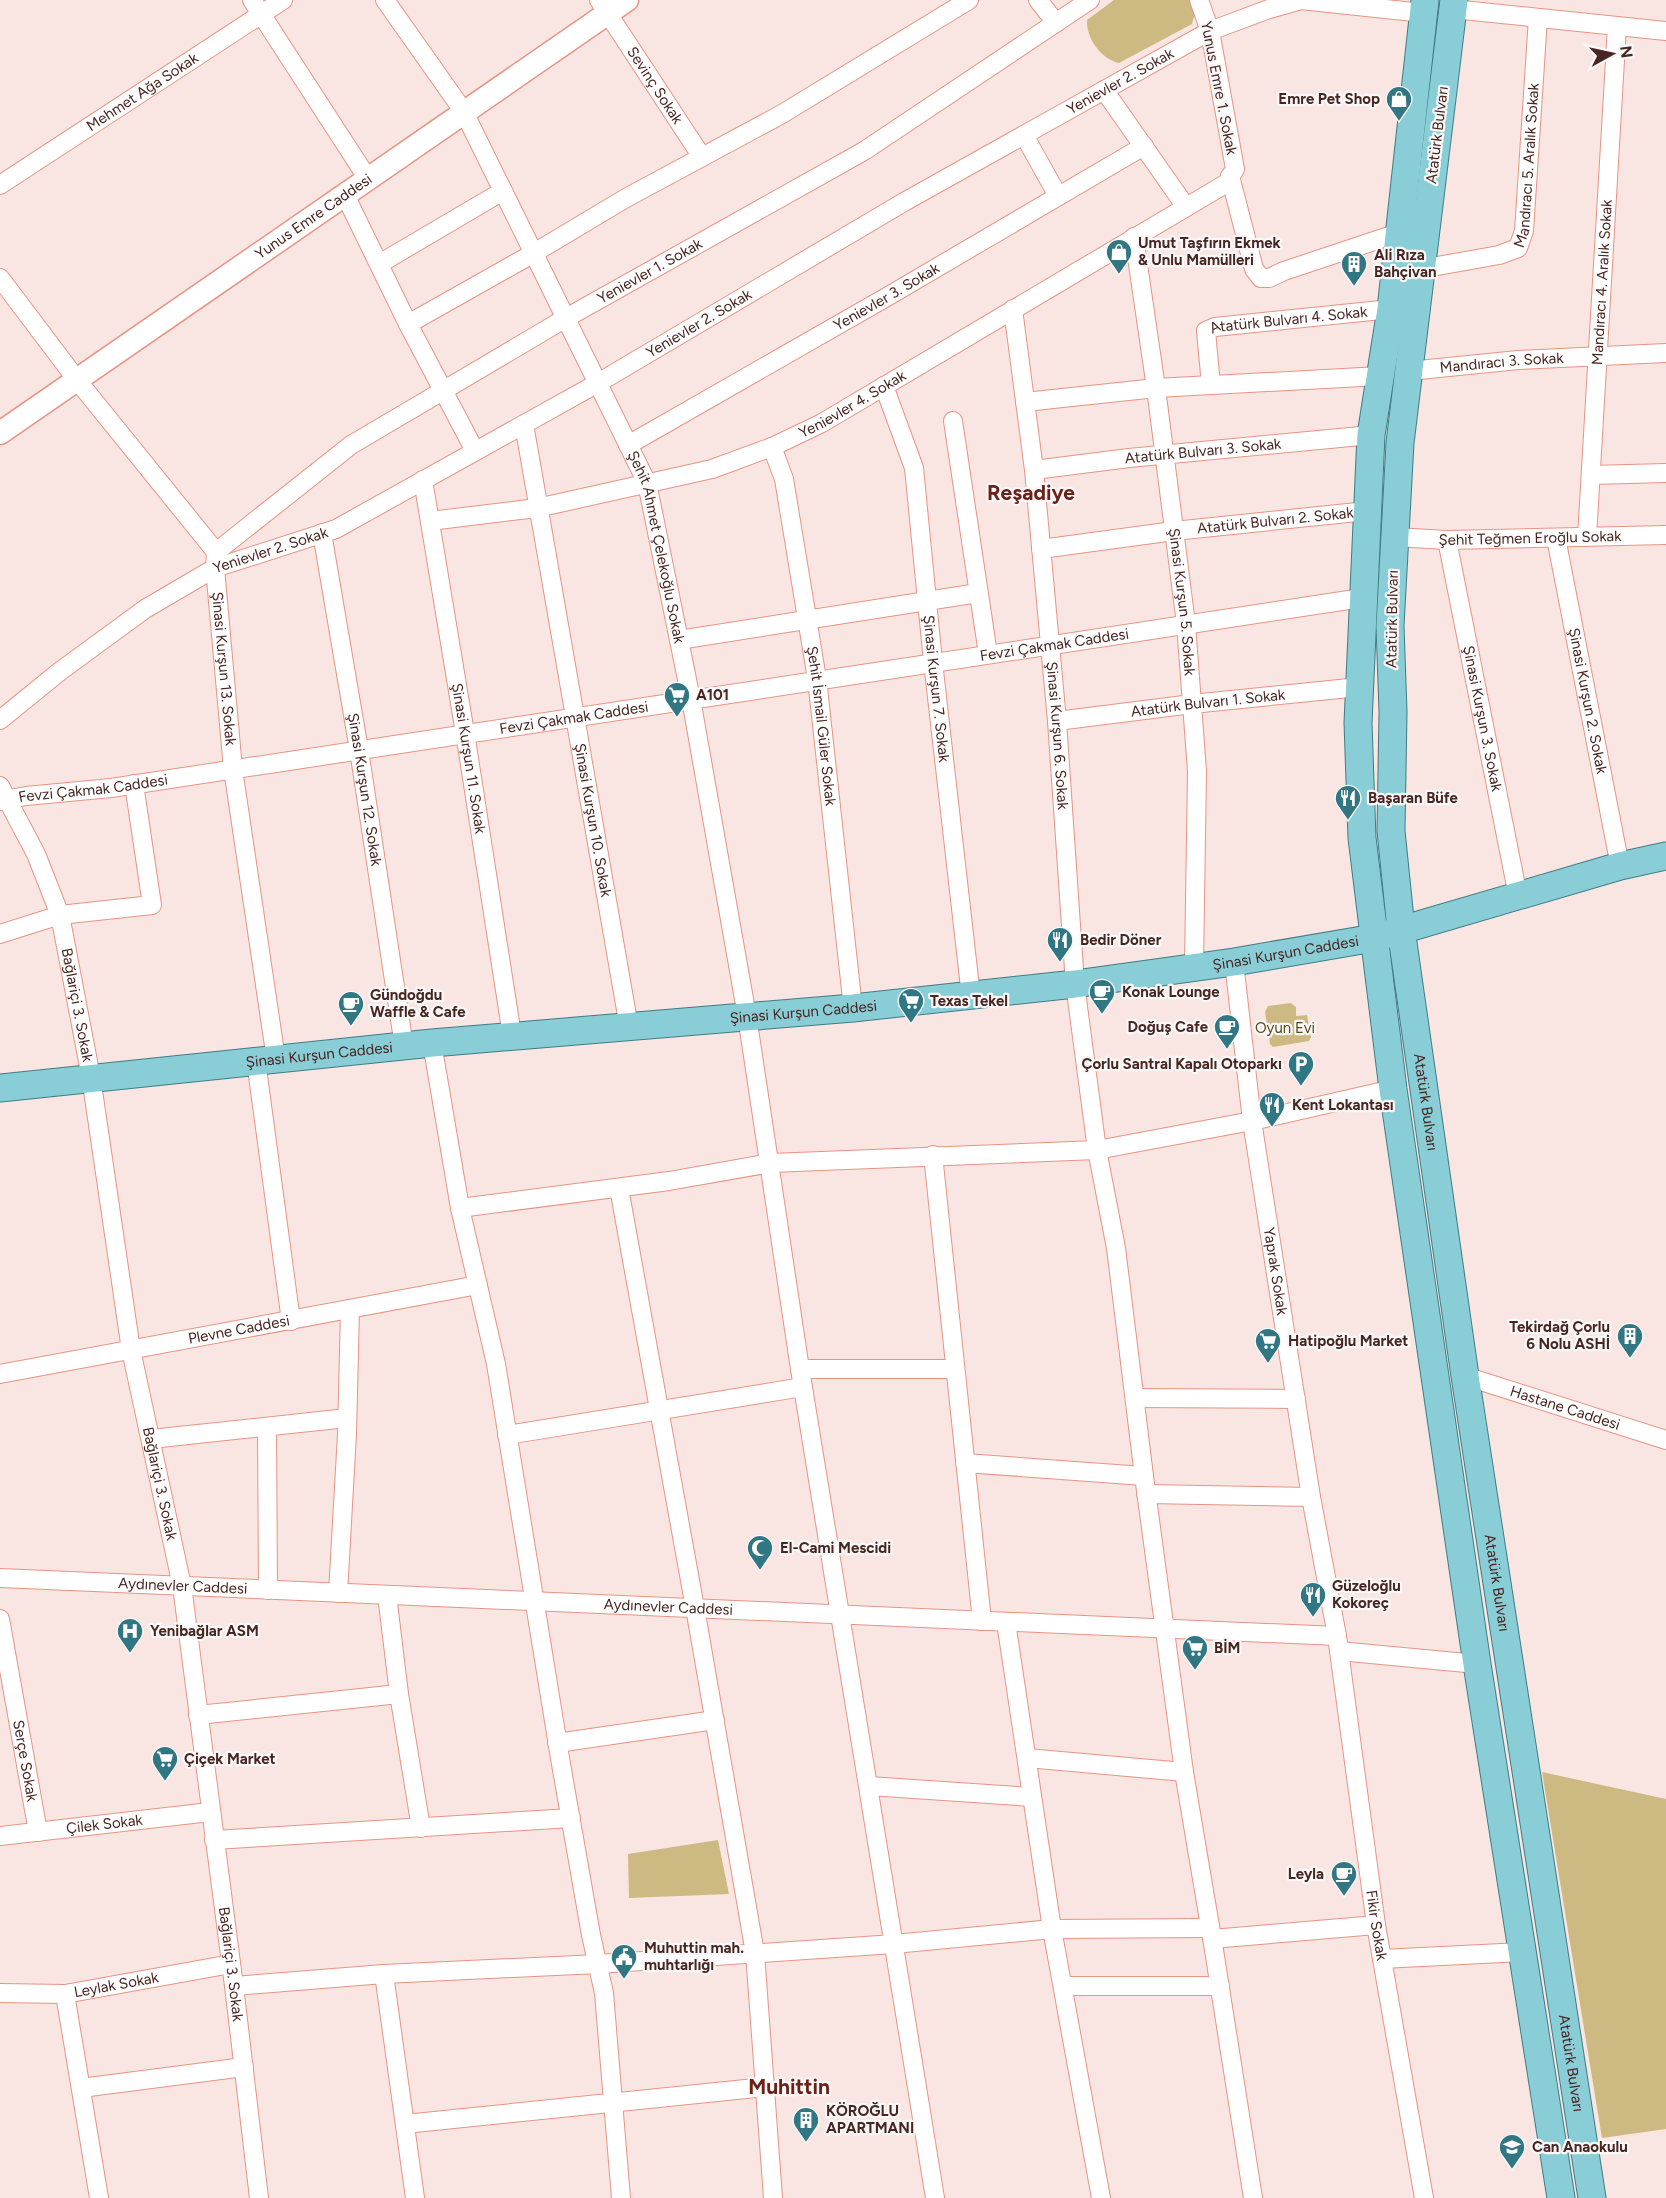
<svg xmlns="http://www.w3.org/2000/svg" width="1666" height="2198" font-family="Figtree,sans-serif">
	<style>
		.green { fill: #cdba83 }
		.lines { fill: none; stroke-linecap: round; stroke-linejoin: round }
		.minor-casing { stroke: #e89383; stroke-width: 20 }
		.tertiary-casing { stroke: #e89383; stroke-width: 25 }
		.primary-casing { stroke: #3f7c86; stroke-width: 29 }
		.minor { stroke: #fff; stroke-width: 18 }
		.tertiary { stroke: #fff; stroke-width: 22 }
		.primary { stroke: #89cdd7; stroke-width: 27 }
		.labels { text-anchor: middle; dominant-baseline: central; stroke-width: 4.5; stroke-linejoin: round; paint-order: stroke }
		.street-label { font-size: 15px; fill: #482520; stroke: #f8f8f8 }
		.poi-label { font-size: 15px; font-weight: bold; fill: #482520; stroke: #f8f8f8; text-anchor: start }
		.park-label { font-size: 15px; fill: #584816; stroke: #f8f8f8 }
		.district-label { font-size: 21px; font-weight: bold; fill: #6b2117; stroke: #f8f8f8 }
	</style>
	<rect width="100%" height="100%" fill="#f9e6e2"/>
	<!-- green -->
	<path class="green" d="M1114,0H1189L1196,9L1192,24L1119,63C1101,59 1086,38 1087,20Z
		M1291,1003L1296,1007V1016L1307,1015L1311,1037L1309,1041L1273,1047L1270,1044L1265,1012L1268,1006Z
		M1542,1772L1666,1799V2129L1602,2138Z
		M718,1840L729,1894L629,1898L628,1854Z"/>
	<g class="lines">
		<!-- minor casing -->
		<g class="minor-casing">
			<g id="minor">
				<path d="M252,0L368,179"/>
				<path id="s1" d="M385,0L464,112L647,483L691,699L747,1016L800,1369L935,2198"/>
				<path id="s2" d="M599,0L702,157"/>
				<path d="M1038,0L1056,23"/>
				<path d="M1453,9L1666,31"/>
				<path d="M1104,90L1186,207"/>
				<path d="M1024,135L1058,196"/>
				<path d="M1230,176L1254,269L1261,278H1269L1284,271L1398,233"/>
				<path id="s3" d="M0,185L283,0"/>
				<path d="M345,195L408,324L475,451"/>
				<path id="s4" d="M1134,237L1156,388L1186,624L1197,771L1194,966"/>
				<path d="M379,264L503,191"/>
				<path id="s5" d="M1421,269L1499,255L1518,248L1524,231L1538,18"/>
				<path id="s6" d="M0,278L77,380L216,552L215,568L233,769L276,1059"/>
				<path id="s7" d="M1013,309L1034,470L1057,721L1075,984L1097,1150L1116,1248L1144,1476L1184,1772L1214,1950L1253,2198"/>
				<path d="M408,324L534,253L626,198L782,114L969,0"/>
				<path id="s8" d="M1409,371L1518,360L1666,353"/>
				<path id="s9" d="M1211,385L1206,331L1215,327L1391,309"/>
				<path id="s10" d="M884,386L914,468L933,662L971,996"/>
				<path d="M1025,402L1156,388L1380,376"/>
				<path d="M953,421L988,654"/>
				<path id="s11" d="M524,424L629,1027"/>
				<path id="s12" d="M628,445L885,298L1144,146"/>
				<path id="s13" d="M772,447L784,479L817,679L853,1008"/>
				<path id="s14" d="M1034,470L1129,458L1371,435"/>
				<path d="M1591,475L1666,473"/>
				<path id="s15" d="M423,480L465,733L512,1035"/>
				<path id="s16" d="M430,521L537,508L712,469L772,447L822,423L1227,183L1235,169L1210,31L1199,0"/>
				<path id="s17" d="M322,533L359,750L404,1046"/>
				<path id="s18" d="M1395,537L1447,540L1666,535"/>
				<path id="s19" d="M1587,537L1617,26"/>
				<path id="s20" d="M1556,538L1620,866"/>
				<path id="s21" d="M1447,540L1518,896"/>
				<path id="s22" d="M1041,549L1174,531L1367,511"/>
				<path id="s23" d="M216,552L351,445L566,318L864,151L1090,0"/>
				<path d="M679,640L978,593"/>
				<path id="s24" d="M0,720L59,672L145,609L215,568L336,529L598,383L904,202L1210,31L1269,9L1301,0L1423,13"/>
				<path id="s25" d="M1057,721L1192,704L1359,687"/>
				<path id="s26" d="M0,786L36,854L60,915L91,1077L131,1350L182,1586L234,1986L259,2198"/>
				<path id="s27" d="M0,801L26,796L111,788L1362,598"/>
				<path d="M0,934L60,915L152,905L134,784"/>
				<path id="s28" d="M1234,962L1252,1121L1311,1497L1337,1636L1376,1925L1424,2198"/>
				<path d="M432,1043L460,1208L496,1364L561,1764L591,1935L604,1993L621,2198"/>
				<path d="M256,1061L291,1321"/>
				<path d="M933,1155L982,1621"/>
				<path d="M619,1188L695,1608L755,1953L773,2198"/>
				<path d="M460,1208L669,1181L771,1163L1097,1150L1252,1121L1393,1089"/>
				<path d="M800,1369H955"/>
				<path id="s29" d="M0,1374L478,1285"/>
				<path id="s30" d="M1465,1376L1666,1440"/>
				<path d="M1135,1398L1296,1399"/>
				<path d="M267,1427L268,1590"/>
				<path d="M507,1435L803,1387"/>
				<path d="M151,1439L347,1418"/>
				<path d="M965,1463L1144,1476"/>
				<path d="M1146,1494L1311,1497"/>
				<path id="s31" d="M0,1578L1337,1636"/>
				<path d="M338,1593L347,1434L350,1309"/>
				<path d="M387,1595L399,1694L421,1828"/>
				<path id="s32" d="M0,1619L38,1832"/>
				<path d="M1006,1622L1052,1929L1101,2198"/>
				<path d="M1339,1651L1477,1664"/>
				<path d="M198,1715L399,1694"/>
				<path d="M557,1743L715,1720"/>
				<path d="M1027,1758L1184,1772"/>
				<path d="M869,1786L1032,1797"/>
				<path id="s33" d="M0,1836L210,1812"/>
				<path d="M214,1840L571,1818"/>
				<path d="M1212,1939L1376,1925"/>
				<path d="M1382,1959L1522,1952"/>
				<path d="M384,1974L415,2198"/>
				<path d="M234,1986L384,1974L598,1964L894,1944L1052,1929L1210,1928"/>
				<path d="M1063,1986H1220"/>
				<path id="s34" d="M0,1993L65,1994L231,1964"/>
				<path d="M65,1994L99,2198"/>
				<path d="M81,2088L244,2067"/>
				<path d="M405,2124L765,2087"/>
			</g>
		</g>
		<!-- tertiary casing -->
		<g class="tertiary-casing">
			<g id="tertiary">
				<path id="s35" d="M0,433L627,0"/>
			</g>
		</g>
		<!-- primary casing -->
		<g class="primary-casing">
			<g id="primary">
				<path d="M1425,0L1391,309L1371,435L1358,723L1362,838L1393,1089L1477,1664L1561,2198"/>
				<path id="s36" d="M1454,0L1400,443L1390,626L1393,712L1391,831L1401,929L1465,1376L1592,2198"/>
				<path id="s37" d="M0,1088L432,1043L853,1008L1075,984L1234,962L1374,938L1620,866L1666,856"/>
			</g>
		</g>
		<!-- minor -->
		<use href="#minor" class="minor"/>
		<!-- tertiary -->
		<use href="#tertiary" class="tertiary"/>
		<!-- primary -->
		<use href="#primary" class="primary"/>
	</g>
	<!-- icons -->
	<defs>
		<g id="shop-pin" transform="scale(1.35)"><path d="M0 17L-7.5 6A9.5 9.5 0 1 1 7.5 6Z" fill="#307683" stroke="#f8f8f8"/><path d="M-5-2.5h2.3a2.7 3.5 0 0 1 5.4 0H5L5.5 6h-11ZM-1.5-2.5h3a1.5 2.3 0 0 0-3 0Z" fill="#fff"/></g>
		<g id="building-pin" transform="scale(1.35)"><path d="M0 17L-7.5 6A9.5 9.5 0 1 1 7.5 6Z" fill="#307683" stroke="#f8f8f8"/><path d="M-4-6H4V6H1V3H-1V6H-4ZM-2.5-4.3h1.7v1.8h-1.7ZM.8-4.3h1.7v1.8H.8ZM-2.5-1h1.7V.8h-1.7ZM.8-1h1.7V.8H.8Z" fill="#fff"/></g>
		<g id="supermarket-pin" transform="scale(1.35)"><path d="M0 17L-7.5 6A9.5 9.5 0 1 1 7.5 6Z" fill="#307683" stroke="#f8f8f8"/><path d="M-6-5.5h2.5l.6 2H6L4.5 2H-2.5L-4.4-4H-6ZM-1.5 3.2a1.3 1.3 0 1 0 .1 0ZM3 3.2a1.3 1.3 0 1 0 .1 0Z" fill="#fff"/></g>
		<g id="restaurant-pin" transform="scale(1.35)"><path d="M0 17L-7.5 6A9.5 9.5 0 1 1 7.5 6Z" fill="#307683" stroke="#f8f8f8"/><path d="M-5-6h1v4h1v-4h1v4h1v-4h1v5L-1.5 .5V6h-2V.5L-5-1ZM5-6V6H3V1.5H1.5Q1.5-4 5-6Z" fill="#fff"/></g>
		<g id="cafe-pin" transform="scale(1.35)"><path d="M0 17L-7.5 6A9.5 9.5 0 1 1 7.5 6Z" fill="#307683" stroke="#f8f8f8"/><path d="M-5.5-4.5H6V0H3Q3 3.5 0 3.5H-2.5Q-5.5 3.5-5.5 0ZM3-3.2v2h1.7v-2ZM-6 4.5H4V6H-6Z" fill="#fff"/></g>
		<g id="parking-pin" transform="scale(1.35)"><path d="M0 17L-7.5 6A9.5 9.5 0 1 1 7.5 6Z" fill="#307683" stroke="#f8f8f8"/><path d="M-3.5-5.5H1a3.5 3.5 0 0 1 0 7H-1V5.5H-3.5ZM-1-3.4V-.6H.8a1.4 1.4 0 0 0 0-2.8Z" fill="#fff"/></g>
		<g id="mosque-pin" transform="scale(1.35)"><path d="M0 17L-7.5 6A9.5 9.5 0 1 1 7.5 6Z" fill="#307683" stroke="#f8f8f8"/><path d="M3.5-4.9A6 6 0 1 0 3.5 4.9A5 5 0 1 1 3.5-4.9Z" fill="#fff"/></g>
		<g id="hospital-pin" transform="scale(1.35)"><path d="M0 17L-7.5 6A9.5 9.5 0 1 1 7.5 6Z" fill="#307683" stroke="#f8f8f8"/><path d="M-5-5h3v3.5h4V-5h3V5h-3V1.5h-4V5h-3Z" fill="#fff"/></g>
		<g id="civic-pin" transform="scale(1.35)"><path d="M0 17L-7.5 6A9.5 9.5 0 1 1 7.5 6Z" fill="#307683" stroke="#f8f8f8"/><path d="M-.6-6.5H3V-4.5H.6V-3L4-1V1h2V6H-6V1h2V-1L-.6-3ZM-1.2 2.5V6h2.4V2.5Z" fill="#fff"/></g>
		<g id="school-pin" transform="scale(1.35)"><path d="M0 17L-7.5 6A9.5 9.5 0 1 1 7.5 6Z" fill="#307683" stroke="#f8f8f8"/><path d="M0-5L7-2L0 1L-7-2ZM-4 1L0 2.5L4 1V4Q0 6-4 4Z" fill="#fff"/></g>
	</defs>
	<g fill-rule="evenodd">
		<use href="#shop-pin" x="1399" y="99"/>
		<use href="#shop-pin" x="1119" y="252"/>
		<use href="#building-pin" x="1354" y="264"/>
		<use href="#supermarket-pin" x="677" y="695"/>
		<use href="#restaurant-pin" x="1348" y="798"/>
		<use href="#restaurant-pin" x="1060" y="940"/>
		<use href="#cafe-pin" x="1102" y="992"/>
		<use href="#supermarket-pin" x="911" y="1001"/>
		<use href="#cafe-pin" x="351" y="1004"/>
		<use href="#cafe-pin" x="1227" y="1027"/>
		<use href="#parking-pin" x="1301" y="1064"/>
		<use href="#restaurant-pin" x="1272" y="1105"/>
		<use href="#building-pin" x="1630" y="1336"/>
		<use href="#supermarket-pin" x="1268" y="1341"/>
		<use href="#mosque-pin" x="760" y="1548"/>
		<use href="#restaurant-pin" x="1313" y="1595"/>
		<use href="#hospital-pin" x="130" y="1631"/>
		<use href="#supermarket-pin" x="1195" y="1648"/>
		<use href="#supermarket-pin" x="165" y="1759"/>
		<use href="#cafe-pin" x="1344" y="1874"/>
		<use href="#civic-pin" x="624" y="1957"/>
		<use href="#building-pin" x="806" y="2120"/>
		<use href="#school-pin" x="1512" y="2147"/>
	</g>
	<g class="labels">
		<!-- street labels -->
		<g class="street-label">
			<text stroke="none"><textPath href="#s24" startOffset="1294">Yenievler 2. Sokak</textPath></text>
			<text stroke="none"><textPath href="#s2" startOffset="102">Sevinç Sokak</textPath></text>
			<text transform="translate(1219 88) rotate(79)">Yunus Emre 1. Sokak</text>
			<text stroke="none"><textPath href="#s3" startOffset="170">Mehmet Ağa Sokak</textPath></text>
			<text transform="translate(1437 135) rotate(-83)">Atatürk Bulvarı</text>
			<text stroke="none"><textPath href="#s5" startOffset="183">Mandıracı 5. Aralık Sokak</textPath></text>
			<text stroke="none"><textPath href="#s35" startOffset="381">Yunus Emre Caddesi</textPath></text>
			<text stroke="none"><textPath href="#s23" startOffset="518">Yenievler 1. Sokak</textPath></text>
			<text stroke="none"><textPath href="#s19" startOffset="255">Mandıracı 4. Aralık Sokak</textPath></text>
			<text stroke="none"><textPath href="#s12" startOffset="298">Yenievler 3. Sokak</textPath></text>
			<text stroke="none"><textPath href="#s9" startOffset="138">Atatürk Bulvarı 4. Sokak</textPath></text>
			<text stroke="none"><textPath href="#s24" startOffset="808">Yenievler 2. Sokak</textPath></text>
			<text stroke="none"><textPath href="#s8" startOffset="93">Mandıracı 3. Sokak</textPath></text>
			<text stroke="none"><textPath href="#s16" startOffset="442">Yenievler 4. Sokak</textPath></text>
			<text stroke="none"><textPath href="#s14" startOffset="170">Atatürk Bulvarı 3. Sokak</textPath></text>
			<text stroke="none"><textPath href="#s22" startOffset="236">Atatürk Bulvarı 2. Sokak</textPath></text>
			<text stroke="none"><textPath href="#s18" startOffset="135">Şehit Teğmen Eroğlu Sokak</textPath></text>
			<text stroke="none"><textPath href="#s1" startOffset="615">Şehit Ahmet Çelekoğlu Sokak</textPath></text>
			<text stroke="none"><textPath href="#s24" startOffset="322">Yenievler 2. Sokak</textPath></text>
			<text stroke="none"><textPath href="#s4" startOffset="368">Şinasi Kurşun 5. Sokak</textPath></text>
			<text transform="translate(1392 619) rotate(-89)">Atatürk Bulvarı</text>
			<text stroke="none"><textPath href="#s27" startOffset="1066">Fevzi Çakmak Caddesi</textPath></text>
			<text stroke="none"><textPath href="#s6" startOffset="466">Şinasi Kurşun 13. Sokak</textPath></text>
			<text stroke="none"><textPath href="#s10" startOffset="309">Şinasi Kurşun 7. Sokak</textPath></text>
			<text stroke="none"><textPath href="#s20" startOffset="166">Şinasi Kurşun 2. Sokak</textPath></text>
			<text stroke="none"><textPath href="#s25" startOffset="152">Atatürk Bulvarı 1. Sokak</textPath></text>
			<text stroke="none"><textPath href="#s27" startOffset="580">Fevzi Çakmak Caddesi</textPath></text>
			<text stroke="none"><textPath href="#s21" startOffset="182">Şinasi Kurşun 3. Sokak</textPath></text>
			<text stroke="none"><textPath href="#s13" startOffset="284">Şehit İsmail Güler Sokak</textPath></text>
			<text stroke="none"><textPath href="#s7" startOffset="429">Şinasi Kurşun 6. Sokak</textPath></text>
			<text stroke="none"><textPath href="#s15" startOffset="282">Şinasi Kurşun 11. Sokak</textPath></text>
			<text stroke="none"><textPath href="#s27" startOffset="94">Fevzi Çakmak Caddesi</textPath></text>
			<text stroke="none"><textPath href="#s17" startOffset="260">Şinasi Kurşun 12. Sokak</textPath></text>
			<text stroke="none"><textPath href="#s11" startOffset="402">Şinasi Kurşun 10. Sokak</textPath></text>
			<text stroke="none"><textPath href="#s37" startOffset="1293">Şinasi Kurşun Caddesi</textPath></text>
			<text stroke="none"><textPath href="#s26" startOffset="234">Bağlariçi 3. Sokak</textPath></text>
			<text stroke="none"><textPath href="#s37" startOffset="807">Şinasi Kurşun Caddesi</textPath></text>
			<text stroke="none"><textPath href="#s37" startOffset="321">Şinasi Kurşun Caddesi</textPath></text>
			<text stroke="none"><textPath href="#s36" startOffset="1108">Atatürk Bulvarı</textPath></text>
			<text stroke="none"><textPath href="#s28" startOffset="312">Yaprak Sokak</textPath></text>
			<text stroke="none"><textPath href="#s29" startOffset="243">Plevne Caddesi</textPath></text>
			<text stroke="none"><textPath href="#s30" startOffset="105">Hastane Caddesi</textPath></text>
			<text stroke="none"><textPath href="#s26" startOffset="720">Bağlariçi 3. Sokak</textPath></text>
			<text stroke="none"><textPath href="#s36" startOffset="1594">Atatürk Bulvarı</textPath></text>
			<text stroke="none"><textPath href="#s31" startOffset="183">Aydınevler Caddesi</textPath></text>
			<text stroke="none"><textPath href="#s31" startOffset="669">Aydınevler Caddesi</textPath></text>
			<text stroke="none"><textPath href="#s32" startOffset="144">Serçe Sokak</textPath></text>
			<text stroke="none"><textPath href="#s33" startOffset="105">Çilek Sokak</textPath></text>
			<text stroke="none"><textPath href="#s28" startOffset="974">Fikir Sokak</textPath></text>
			<text stroke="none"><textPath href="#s26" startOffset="1206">Bağlariçi 3. Sokak</textPath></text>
			<text stroke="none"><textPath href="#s34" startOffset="117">Leylak Sokak</textPath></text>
			<text stroke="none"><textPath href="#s36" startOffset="2080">Atatürk Bulvarı</textPath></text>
		</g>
		<!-- poi labels -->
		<g class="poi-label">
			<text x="1380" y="99" text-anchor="end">Emre Pet Shop</text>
			<text x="1138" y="243">Umut Taşfırın Ekmek<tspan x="1138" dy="17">&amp; Unlu Mamülleri</tspan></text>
			<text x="1374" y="255">Ali Rıza<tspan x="1374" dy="17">Bahçivan</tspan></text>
			<text x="696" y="695">A101</text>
			<text x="1368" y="798">Başaran Büfe</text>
			<text x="1080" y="940">Bedir Döner</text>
			<text x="1122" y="992">Konak Lounge</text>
			<text x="370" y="995">Gündoğdu<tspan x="370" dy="17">Waffle &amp; Cafe</tspan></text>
			<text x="930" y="1001">Texas Tekel</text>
			<text x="1208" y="1027" text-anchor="end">Doğuş Cafe</text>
			<text x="1282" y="1064" text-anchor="end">Çorlu Santral Kapalı Otoparkı</text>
			<text x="1292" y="1105">Kent Lokantası</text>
			<text x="1610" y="1327" text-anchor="end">Tekirdağ Çorlu<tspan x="1610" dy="17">6 Nolu ASHİ</tspan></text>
			<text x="1288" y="1341">Hatipoğlu Market</text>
			<text x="780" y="1548">El-Cami Mescidi</text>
			<text x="1332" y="1586">Güzeloğlu<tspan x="1332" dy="17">Kokoreç</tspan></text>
			<text x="150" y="1631">Yenibağlar ASM</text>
			<text x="1214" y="1648">BİM</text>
			<text x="184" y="1759">Çiçek Market</text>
			<text x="1324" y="1874" text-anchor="end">Leyla</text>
			<text x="644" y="1948">Muhuttin mah.<tspan x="644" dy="17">muhtarlığı</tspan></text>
			<text x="826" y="2111">KÖROĞLU<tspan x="826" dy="17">APARTMANI</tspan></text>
			<text x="1532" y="2147">Can Anaokulu</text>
		</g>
		<!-- park labels -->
		<g class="park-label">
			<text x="1285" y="1028">Oyun Evi</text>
		</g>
		<!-- district labels -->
		<g class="district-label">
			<text x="1031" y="492">Reşadiye</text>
			<text x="789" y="2086">Muhittin</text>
		</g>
	</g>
	<!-- north arrow -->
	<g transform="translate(1612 54) rotate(82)" stroke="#f8f8f8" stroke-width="4.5" paint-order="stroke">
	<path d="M0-4.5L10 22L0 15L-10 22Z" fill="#482520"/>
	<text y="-9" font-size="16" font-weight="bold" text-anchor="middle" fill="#482520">N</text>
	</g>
</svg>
